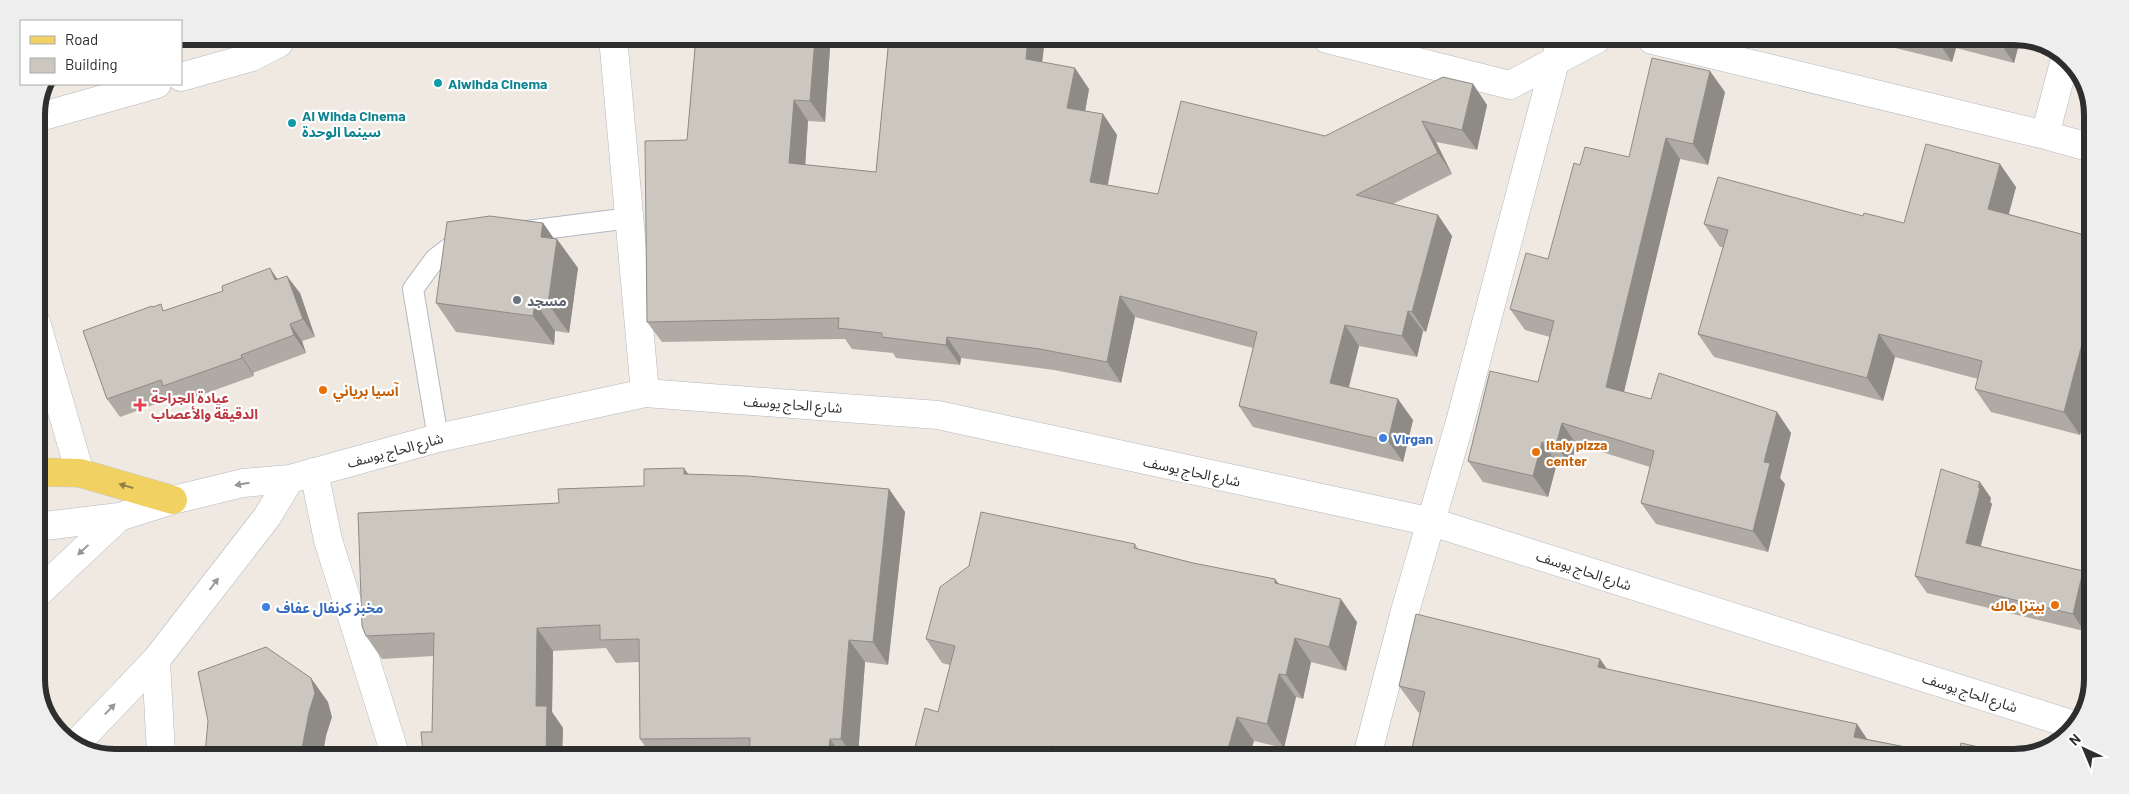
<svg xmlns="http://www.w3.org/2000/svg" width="2129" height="794" font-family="Barlow,'Noto Sans Arabic',sans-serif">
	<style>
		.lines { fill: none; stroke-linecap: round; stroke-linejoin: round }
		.service-casing { stroke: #b4b7c1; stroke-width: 22 }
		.minor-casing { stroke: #b4b7c1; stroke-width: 29 }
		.secondary-casing { stroke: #b4b7c1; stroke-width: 29 }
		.primary-casing { stroke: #c9c9c9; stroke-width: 29 }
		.service { stroke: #fff; stroke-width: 20 }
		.minor { stroke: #fff; stroke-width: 28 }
		.secondary { stroke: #fff; stroke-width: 28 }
		.primary { stroke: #f2d163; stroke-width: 28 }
		.wall { fill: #afaba4 }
		.shaded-wall { fill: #8e8b86 }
		.building { fill: #cbc7bf; stroke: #8e8b86 }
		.oneway { fill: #969696 }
		.oneway2 { fill: #908048 }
		.culture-dot { fill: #0f9aa8; stroke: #fff; stroke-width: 2 }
		.worship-dot { fill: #6b7280; stroke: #fff; stroke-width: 2 }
		.food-dot { fill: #e8710a; stroke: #fff; stroke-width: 2 }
		.health-dot { fill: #e0444e; stroke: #fff; stroke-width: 2 }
		.shop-dot { fill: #3f7fe0; stroke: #fff; stroke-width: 2 }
		.labels { text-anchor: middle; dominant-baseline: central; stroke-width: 4.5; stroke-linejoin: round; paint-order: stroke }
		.culture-label { font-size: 14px; font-weight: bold; fill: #0d838f; stroke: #fff; text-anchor: start }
		.worship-label { font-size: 14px; font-weight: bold; fill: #5b616d; stroke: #fff; text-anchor: start }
		.food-label { font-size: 14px; font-weight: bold; fill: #c56008; stroke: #fff; text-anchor: start }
		.health-label { font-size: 14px; font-weight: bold; fill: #be3a42; stroke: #fff; text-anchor: start }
		.street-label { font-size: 14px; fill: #2e2e2e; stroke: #fff }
		.shop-label { font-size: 14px; font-weight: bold; fill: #366cbe; stroke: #fff; text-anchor: start }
		.rim { fill: none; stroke: #2e2e2e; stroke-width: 6 }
	</style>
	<rect width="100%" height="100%" fill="#efe9e1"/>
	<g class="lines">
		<!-- service casing -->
		<g class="service-casing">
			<path id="service" d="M519,232L630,218
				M438,438L413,289L435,259L460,240L463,239"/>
		</g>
		<!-- minor casing -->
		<g class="minor-casing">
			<path id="minor" d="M613,37L645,393
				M1327,39L1510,85L1597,39
				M1652,40L2045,135L2092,148
				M181,77L252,57L279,43V37
				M36,118L157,84
				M2045,135L2065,59
				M36,322L80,473
				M314,472L328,540L395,754
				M1367,756L1405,611L1460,422L1561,39"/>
		</g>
		<!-- secondary casing -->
		<g class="secondary-casing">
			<path id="secondary" d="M36,527L119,517L173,500L243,483L290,479L438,438L645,393L938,415L1432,522L2074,725
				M36,595L119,517
				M156,660L161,754
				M76,744L156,660L267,517L290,479"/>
		</g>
		<!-- primary casing -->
		<g class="primary-casing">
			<path id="primary" d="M36,472L80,473L173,500"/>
		</g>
		<!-- service -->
		<use href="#service" class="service"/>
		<!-- minor -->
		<use href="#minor" class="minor"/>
		<!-- secondary -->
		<use href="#secondary" class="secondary"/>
		<!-- primary -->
		<use href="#primary" class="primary"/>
	</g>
	<!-- wall -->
	<path class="wall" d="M696,37L823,38L830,48L825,122L808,121L805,165L876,172L889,38H1045L1042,62L1089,89L1085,111L1103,114L1117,135L1108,185L1158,194L1325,136L1473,84L1487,105L1477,150L1436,142L1452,174L1393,204L1438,215L1452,236L1426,332L1423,331L1417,357L1359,346L1349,388L1413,420L1403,462L1253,427L1239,406L1253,348L1135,317L1121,383L1054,370L961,358L960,365L896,358L893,353L852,349L845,339L662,342L647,322L687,140Z
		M1883,40H2020L2014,63L1956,48L1952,62L1887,46Z
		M1725,92L1708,165L1680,159L1624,392L1651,399L1777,412L1791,433L1780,478L1785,484L1768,552L1656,524L1641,503L1650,467L1576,444L1571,466L1557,463L1548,497L1483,482L1468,461L1538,382L1550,337L1525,330L1510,309L1548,259L1580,165L1629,157Z
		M2016,187L2009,214L2092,237L2091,394L2080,435L1991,412L1975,389L1978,379L1895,357L1883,401L1714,357L1698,334L1723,247H1720L1704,224L1863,216L1904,223Z
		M543,223L554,239L578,268L569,333L555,331L554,345L456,332L436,303Z
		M278,279L300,293L315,337L302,341L306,353L253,373L254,376L176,404L172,398L120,417L107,399L154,307L165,311Z
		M688,475L889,489L905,512L888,665L865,662L858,755H651L640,739L639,662L616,663L606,648L553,651L552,712L563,728L562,755L423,754L432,732L434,656L382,659L366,636L559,503L644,486Z
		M1991,498L1990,502L1992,504L1981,546L2083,571L2084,631L1927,593L1915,576Z
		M1135,544L1138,549L1193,563L1275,579L1280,585L1357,622L1346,671L1311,662L1303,699L1296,697L1284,748L1254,741L1249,756L913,755L938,712L950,665L942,663L926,639Z
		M1600,659L1607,669L1857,724L1867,739L1957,757L2014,758L1418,756L1412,748L1420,713L1418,712L1399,686Z"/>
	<!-- shaded-wall -->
	<path class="shaded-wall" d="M815,38H823L830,48L825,122L810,101Z
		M1028,38H1045L1040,80L1026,59Z
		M1937,40H1950L1956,48L1952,62Z
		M1999,40H2020L2014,63L1999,41Z
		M1075,68L1089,89L1082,129L1067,108Z
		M1710,71L1725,92L1708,165L1693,144Z
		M1473,84L1487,105L1477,150L1462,130Z
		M794,100L808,121L804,184L789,163Z
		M1103,114L1117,135L1104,203L1090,182Z
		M1422,121L1436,142L1452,174L1438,153Z
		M1666,138L1680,159L1620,408L1606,387Z
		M2000,164L2016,187L2004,231L1988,209Z
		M1438,215L1452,236L1426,332L1412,312Z
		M543,223L557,243V239L578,268L569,333L548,304L541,237Z
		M270,268L282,286L275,280Z
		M287,276L300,293L315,337L303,319Z
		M1120,296L1135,317L1121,383L1107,362Z
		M535,302L555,331L554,345L533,316Z
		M1408,311L1423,331L1417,357L1402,336Z
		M290,324L302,341L306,353L294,335Z
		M1345,325L1359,346L1344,404L1330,383Z
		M2087,325L2091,332V394L2080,435L2064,412Z
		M1879,334L1895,357L1883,401L1867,378Z
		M947,337L961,358L960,365L946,345Z
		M241,355L253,373L254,376L242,358Z
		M1398,399L1413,420L1403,462L1388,441Z
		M1777,412L1791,433L1780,478L1785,484L1768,552L1753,531L1764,462Z
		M1562,423L1576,444L1571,466L1556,445Z
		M1542,442L1557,463L1548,497L1533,476Z
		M684,468L700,491L684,474Z
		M1980,482L1991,498L1990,502L1992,504L1977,559L1966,543Z
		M889,489L905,512L888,665L873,642Z
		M2083,571L2089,580V611L2084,631L2073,614Z
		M1275,579L1292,603L1275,583Z
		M1341,599L1357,622L1346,671L1329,647Z
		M537,628L553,651L552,712L563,728L562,755H546L536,706Z
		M1295,638L1311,662L1303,699L1286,675Z
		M849,640L865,662L858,755H852L841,739Z
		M1600,659L1618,685L1598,667Z
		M1279,674L1296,697L1284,748L1267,724Z
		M311,678L328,702L332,717L326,736L323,754H301Z
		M1237,717L1254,741L1249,756H1226Z
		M1857,724L1875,751L1854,737Z
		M830,739L841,755H828Z
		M1052,746L1058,756H1049Z"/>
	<!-- building -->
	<path class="building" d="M696,37L815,38L810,101L794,100L789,163L876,172L889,38H1028L1026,59L1075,68L1067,108L1103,114L1090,182L1158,194L1181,101L1325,136L1443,77L1473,84L1462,130L1422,121L1438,153L1356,195L1438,215L1412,312L1408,311L1402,336L1345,325L1330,383L1398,399L1388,441L1239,406L1257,332L1120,296L1107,362L1040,349L947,337L946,345L882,337V333L838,328L839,318L647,322L645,141L687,140Z
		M1652,58L1710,71L1693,144L1666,138L1606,387L1651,399L1659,373L1777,412L1764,462L1770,463L1753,531L1641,503L1654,451L1562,423L1556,445L1542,442L1533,476L1468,461L1490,371L1538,382L1554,321L1510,309L1526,253L1548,259L1574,163L1580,165L1585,147L1629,157Z
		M1926,144L2000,164L1988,209L2092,237L2091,325V327L2087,325L2064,412L1975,389L1982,361L1879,334L1867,378L1698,334L1728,230L1704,224L1718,177L1863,216L1864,213L1904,223Z
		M490,216L543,223L541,237L557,239L548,304L535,302L533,316L436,303L447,222Z
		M270,268L275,280L287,276L303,319L290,324L294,335L241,355L242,358L163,386L161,380L107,399L83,331L152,306L153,307L161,304L163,311L223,291L222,286Z
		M684,468V474L748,476L889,489L873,642L849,640L841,739H830L828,755H749L750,738L640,739L639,639L600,640V625L537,628L536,706H547L546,755L423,754L421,732H432L434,633L366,636L362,626L358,513L559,503L558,489L644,486V469Z
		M1941,469L1980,482L1978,487L1980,488L1966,543L2083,571L2073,614L1915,576Z
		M981,512L1135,544L1134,548L1193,563L1275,579V583L1341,599L1329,647L1295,638L1286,675L1279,674L1267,724L1237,717L1226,756H1088L1052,746L1049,756L913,755L925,708L938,712L955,646L926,639L940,587L969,566Z
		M1416,614L1600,659L1598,667L1857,724L1854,737L1957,757L1961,743L2019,756L2014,758L1446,757L1412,748L1425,692L1399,686Z
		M266,647L311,678L315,693L309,712L301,754H205L208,721L198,672Z"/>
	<!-- one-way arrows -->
	<defs><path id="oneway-solid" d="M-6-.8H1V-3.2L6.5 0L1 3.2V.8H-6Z" transform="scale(1.25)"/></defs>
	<g class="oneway">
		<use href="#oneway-solid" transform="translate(242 484) rotate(170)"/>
		<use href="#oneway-solid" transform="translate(83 550) rotate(137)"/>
		<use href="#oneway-solid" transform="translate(214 584) rotate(-53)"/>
		<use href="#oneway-solid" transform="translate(110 709) rotate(-46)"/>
	</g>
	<use class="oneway2" href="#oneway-solid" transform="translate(126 486) rotate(-164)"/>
	<!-- markers -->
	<g class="culture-dot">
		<circle cx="438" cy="83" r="5"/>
		<circle cx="292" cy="123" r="5"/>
	</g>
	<circle class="worship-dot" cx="517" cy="300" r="5"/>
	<g class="food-dot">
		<circle cx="323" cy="390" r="5"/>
		<circle cx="1536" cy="452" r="5"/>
		<circle cx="2055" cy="605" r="5"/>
	</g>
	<path class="health-dot" d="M137.5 397.5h5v5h5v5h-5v5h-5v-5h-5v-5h5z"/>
	<g class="shop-dot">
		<circle cx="1383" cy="438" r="5"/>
		<circle cx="266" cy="607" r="5"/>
	</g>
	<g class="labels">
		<!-- culture labels -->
		<g class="culture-label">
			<text x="448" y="83">Alwihda Cinema</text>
			<text x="302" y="115">Al Wihda Cinema<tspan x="302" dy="16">سينما الوحدة</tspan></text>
		</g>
		<!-- worship labels -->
		<g class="worship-label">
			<text x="527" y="300">مسجد</text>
		</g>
		<!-- food labels -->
		<g class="food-label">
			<text x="333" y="390">آسيا برياني</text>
			<text x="1546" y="444">Italy pizza<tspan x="1546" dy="16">center</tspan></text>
			<text x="2045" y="605" text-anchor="end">بيتزا ماك</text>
		</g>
		<!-- health labels -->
		<g class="health-label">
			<text x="151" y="397">عيادة الجراحة<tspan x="151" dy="16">الدقيقة والأعصاب</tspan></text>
		</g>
		<!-- street labels -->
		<g class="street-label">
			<text transform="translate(793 404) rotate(4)">شارع الحاج يوسف</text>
			<text transform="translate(395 450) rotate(-15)">شارع الحاج يوسف</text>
			<text transform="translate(1192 471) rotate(12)">شارع الحاج يوسف</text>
			<text transform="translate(1584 570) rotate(18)">شارع الحاج يوسف</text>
			<text transform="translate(1970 692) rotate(18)">شارع الحاج يوسف</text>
		</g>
		<!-- shop labels -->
		<g class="shop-label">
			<text x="1393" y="438">Virgan</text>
			<text x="276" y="607">مخبز كرنفال عفاف</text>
		</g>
	</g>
	<!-- crop -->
	<path d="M0 0H2129V794H0ZM115 45H2014A70 70 0 0 1 2084 115V679A70 70 0 0 1 2014 749H115A70 70 0 0 1 45 679V115A70 70 0 0 1 115 45Z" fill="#eee" fill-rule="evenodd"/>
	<path class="rim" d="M115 45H2014A70 70 0 0 1 2084 115V679A70 70 0 0 1 2014 749H115A70 70 0 0 1 45 679V115A70 70 0 0 1 115 45Z"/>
	<!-- legend -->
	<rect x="20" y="20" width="162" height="65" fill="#ffffff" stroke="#ababab"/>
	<rect x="30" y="36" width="25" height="8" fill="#f2d163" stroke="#ababab"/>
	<text x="65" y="45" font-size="15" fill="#2e2e2e">Road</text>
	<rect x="30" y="58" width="25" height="15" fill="#cbc7bf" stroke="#ababab"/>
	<text x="65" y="70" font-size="15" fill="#2e2e2e">Building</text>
	<!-- north arrow -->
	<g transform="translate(2084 749) rotate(316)" stroke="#ffffff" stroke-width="4" paint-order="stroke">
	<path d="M0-4L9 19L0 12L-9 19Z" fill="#2e2e2e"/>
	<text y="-8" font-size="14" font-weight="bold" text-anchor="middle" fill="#2e2e2e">N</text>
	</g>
</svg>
